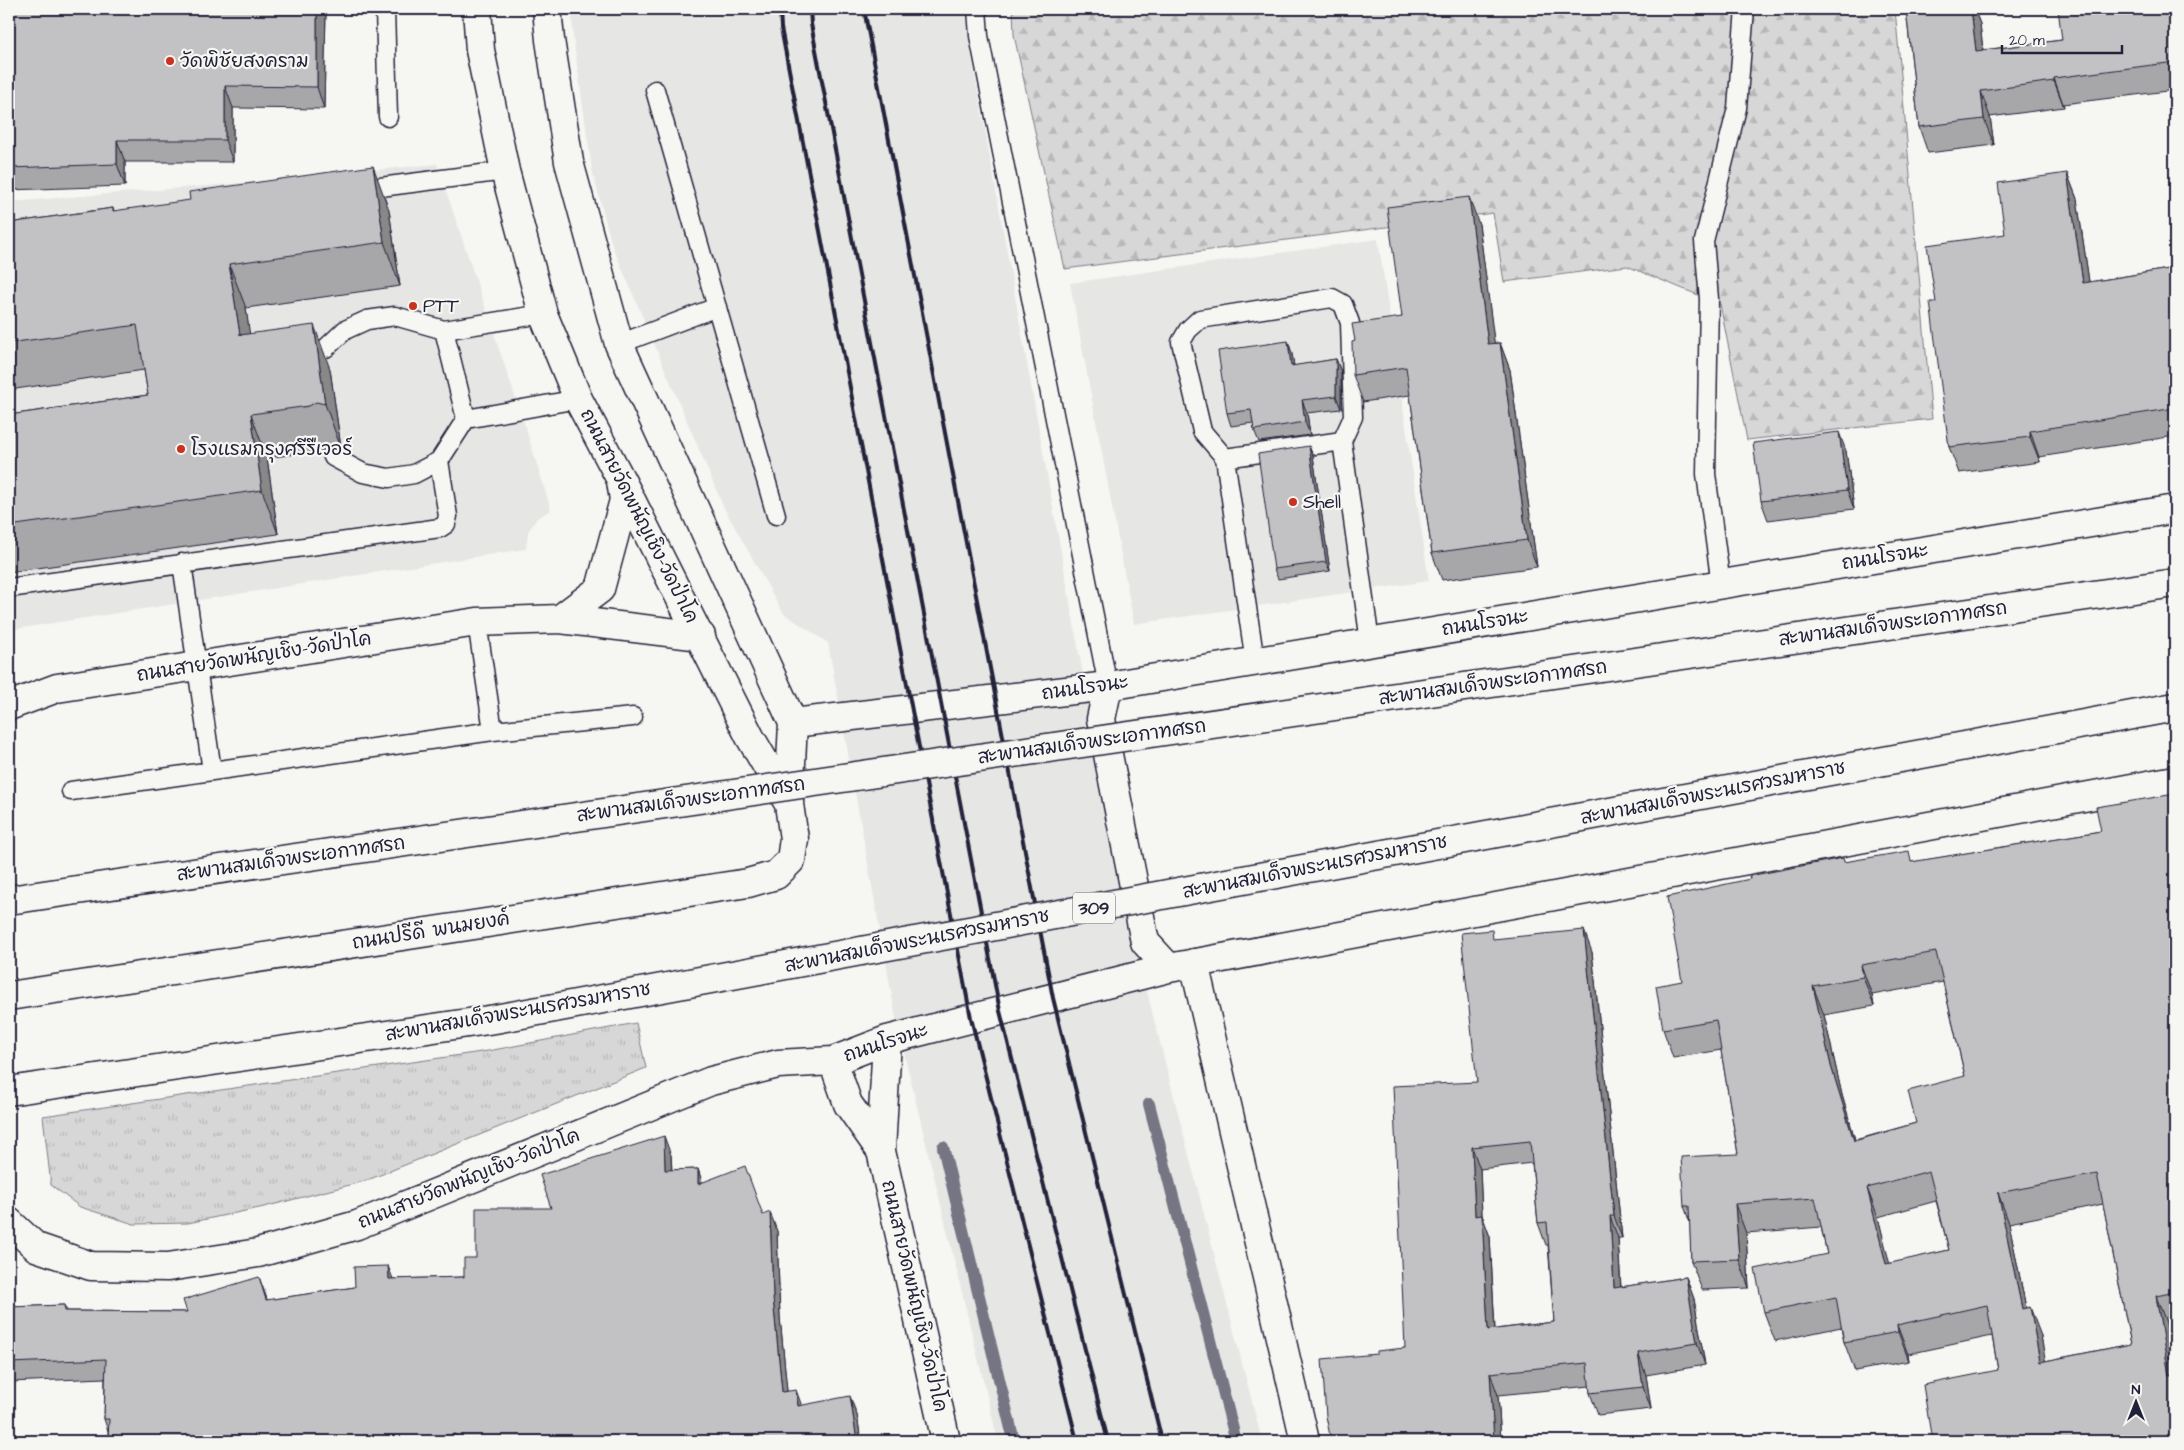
<svg xmlns="http://www.w3.org/2000/svg" width="2184" height="1450" font-family="'Architects Daughter','Playpen Sans Thai',sans-serif">
	<style>
		.built { fill: #e6e6e4 }
		.grass { fill: url(#grass-tufts); stroke: #7c7c89 }
		.forest { fill: url(#forest-firs); stroke: #7c7c89 }
		.lines { fill: none; stroke-linecap: round; stroke-linejoin: round }
		.stream { stroke: #757583; stroke-width: 12 }
		.service-casing { stroke: #22223b; stroke-width: 21 }
		.minor-casing { stroke: #22223b; stroke-width: 31 }
		.secondary-casing { stroke: #22223b; stroke-width: 31 }
		.service { stroke: #f6f6f2; stroke-width: 18 }
		.minor { stroke: #f6f6f2; stroke-width: 28 }
		.secondary { stroke: #f6f6f2; stroke-width: 28 }
		.rail { stroke: #22223b; stroke-width: 4 }
		.primary-bridge-casing { stroke: #22223b; stroke-width: 31; stroke-linecap: butt }
		.primary-bridge { stroke: #f6f6f2; stroke-width: 28 }
		.wall { fill: #a7a7a9; stroke: #22223b; fill-rule: evenodd }
		.shaded-wall { fill: #888889; stroke: #22223b }
		.building { fill: #c2c2c4; stroke: #22223b; fill-rule: evenodd }
		.poi-dot { fill: #c8321e; stroke: #f6f6f2; stroke-width: 2 }
		.labels { text-anchor: middle; dominant-baseline: central; stroke-width: 4.5; stroke-linejoin: round; paint-order: stroke }
		.shield { fill: #f6f6f2; stroke: #626272; stroke-width: 1 }
		.shield-label { font-size: 18px; font-weight: bold; fill: #22223b }
		.poi-label { font-size: 19px; fill: #22223b; stroke: #f6f6f2; text-anchor: start }
		.street-label { font-size: 19px; fill: #22223b; stroke: #f6f6f2 }
	</style>
	<defs>
		<pattern id="grass-tufts" width="24" height="20" patternUnits="userSpaceOnUse" patternTransform="scale(1.25)"><rect width="24" height="20" fill="#d7d7d7"/><path d="M3 7l-1-3M5 7V3M7 7l1-3M15 17l-1-3M17 17v-4M19 17l1-3" fill="none" stroke="#b8b8b9"/></pattern>
		<pattern id="forest-firs" width="22" height="20" patternUnits="userSpaceOnUse" patternTransform="scale(1.25)"><rect width="22" height="20" fill="#d7d7d7"/><path d="M5 1l3.5 6h-7zM16 11l3.5 6h-7z" fill="#b8b8b9"/></pattern>
	</defs>
	<rect width="100%" height="100%" fill="#f6f6f2"/>
	<filter id="ink" filterUnits="userSpaceOnUse"><feTurbulence type="fractalNoise" baseFrequency=".02" numOctaves="2"/><feDisplacementMap in="SourceGraphic" scale="10" xChannelSelector="R" yChannelSelector="G"/><feConvolveMatrix kernelMatrix="1 2 1 2 8 2 1 2 1" color-interpolation-filters="sRGB"/></filter>
	<g filter="url(#ink)">
		<!-- built -->
		<path class="built" d="M572,9H966L968,35L1084,680L1141,968L1262,1441H998L897,1024L828,643L783,613L724,508L612,245L592,170L573,36Z
			M437,164L526,429L551,510L537,518L528,532L526,549L9,630V202L255,182Z
			M1378,239L1429,581L1134,624L1070,283Z"/>
		<!-- grass -->
		<path class="grass" d="M636,1023L646,1068L365,1181L264,1207L188,1223L134,1224L80,1207L51,1185L43,1116L488,1051Z"/>
		<!-- forest -->
		<path class="forest" d="M1013,9H1895L1932,419L1747,440L1720,304L1627,266L1504,282L1493,213L1065,269L1014,35Z"/>
		<g class="lines">
			<!-- stream -->
			<path class="stream" d="M1149,1104L1236,1441
				M943,1147L1014,1441"/>
			<!-- service casing -->
			<g class="service-casing">
				<path id="service" d="M385,9L388,117
					M977,9L979,36L1108,686
					M655,90L776,515
					M357,190L505,171
					M444,330L466,419
					M619,344L717,307
					M326,348L345,330L367,320L395,316L444,330L543,314
					M333,457L363,473L389,478L414,474L439,461L466,419L578,399
					M1225,458L1342,441
					M182,563L212,771L493,731L477,622
					M1721,585L1706,474L1709,299L1704,241L1737,108L1745,9
					M9,588L440,528L446,524L448,516L439,461
					M1255,662L1225,458L1202,431L1181,342L1188,330L1200,319L1332,298L1343,304L1350,323L1353,417L1342,441L1370,642
					M493,731L633,717
					M71,791L212,771"/>
			</g>
			<!-- minor casing -->
			<g class="minor-casing">
				<path id="minor" d="M1194,963L1305,1441"/>
			</g>
			<!-- secondary casing -->
			<g class="secondary-casing">
				<path id="secondary" d="M477,9L480,50L505,171L543,314L578,399L620,478L750,737L789,804
					M560,619L600,589L624,500L621,481
					M1108,686L1101,719L1145,942L1169,968
					M9,706L57,688L477,622L560,619L701,636
					M793,723L1108,686L2175,509
					M9,996L748,883L776,875L791,860L794,839L789,804L793,723L619,344L569,162L550,40L547,9
					M887,1040L881,1151L946,1441
					M833,1061L848,1104L881,1151
					M9,1222L36,1247L91,1266L168,1267L258,1253L357,1225L711,1081L778,1064L833,1061L887,1040L1169,968L2175,780"/>
			</g>
			<!-- service -->
			<use href="#service" class="service"/>
			<!-- minor -->
			<use href="#minor" class="minor"/>
			<!-- secondary -->
			<use href="#secondary" class="secondary"/>
			<!-- rail -->
			<path class="rail" d="M780,9L781,28L971,1018L1077,1441
				M810,9L811,24L1000,1011L1108,1441
				M864,9L1053,998L1162,1441"/>
			<!-- primary-bridge casing -->
			<g class="primary-bridge-casing">
				<path id="primary-bridge" d="M9,900L2175,583
					M9,1091L495,1019L2175,707"/>
			</g>
			<!-- primary-bridge -->
			<use href="#primary-bridge" class="primary-bridge"/>
		</g>
		<!-- wall -->
		<path class="wall" d="M9,9H326L324,109L233,108V162H125V186L9,190Z
			M1906,9H1974L1980,24L1983,50L2062,40L2175,9V90L2063,104L2064,107L1990,117L1994,145L1928,153L1919,127Z
			M2067,173L2077,199L2089,282L2175,268V436L2039,457L2040,462L1959,473L1949,447L1936,302Z
			M113,208L114,211L389,210L400,286L246,308L249,334L330,369L341,448L332,446L325,450L267,458L278,534L9,572V415L148,395L144,370L9,390V223Z
			M1479,224L1494,343H1500L1510,370L1537,567L1442,580L1432,553L1410,395L1363,402L1353,375Z
			M1288,341L1292,354L1294,366L1336,359L1341,372V409L1307,413L1310,435L1259,442L1254,430L1253,423L1231,426L1227,413Z
			M1309,446L1313,456L1330,571L1278,579L1274,569Z
			M1846,451L1854,509L1768,520L1761,501Z
			M2175,794V1323L2167,1325L2174,1375L1998,1370L1992,1336L1908,1354L1909,1361L1855,1371L1844,1342L1841,1327L1775,1341L1764,1312L1827,1254L1821,1227L1746,1233L1749,1288L1702,1290L1691,1261L1690,1223L1684,1206L1738,1154L1721,1050L1673,1058L1663,1029L1682,981L1844,862H1913L2101,831ZM1943,982L1965,1076L1916,1123L1855,1140L1842,1095L1824,1015L1874,1006L1872,995ZM1936,1201L1949,1250L1889,1264L1878,1217ZM2103,1204L2131,1344L2045,1361L2041,1336L2026,1308L2009,1223Z
			M1495,939L1592,952L1622,1238H1618L1621,1287L1686,1277L1694,1299L1705,1365L1646,1375L1651,1409L1598,1415L1590,1393V1386L1498,1395L1501,1441H1331L1377,1354L1405,1348L1477,1082ZM1532,1163L1538,1223L1546,1245H1548L1554,1322L1495,1329L1490,1237L1482,1215L1480,1169Z
			M671,1155L672,1170L698,1169L702,1182L763,1215L777,1231L780,1317L787,1392L801,1405L857,1415L861,1441H108V1431L104,1419L105,1378L9,1382V1302L11,1307L64,1305L67,1311L187,1312L267,1300L355,1287L393,1279L464,1277L476,1258L551,1208Z"/>
		<!-- shaded-wall -->
		<path class="shaded-wall" d="M317,9H326L324,109L317,87Z
			M1971,9H1974L1980,24L1986,77L1976,51Z
			M2054,78L2063,104L2064,107L2054,81Z
			M225,86L233,108V162L225,140Z
			M1981,91L1990,117L1994,145L1984,119Z
			M117,140L125,162V186L117,164Z
			M373,166L389,210L400,286L384,242Z
			M2067,173L2077,199L2093,309L2083,283Z
			M1469,197L1479,224L1498,371L1488,344Z
			M229,264L246,308L256,379L240,335Z
			M314,325L330,369L341,448L325,404Z
			M1288,341L1292,354L1296,379L1291,366Z
			M1500,343L1510,370L1537,567L1527,540Z
			M1336,359L1341,372V409L1336,396Z
			M1302,400L1307,413L1310,435L1305,422Z
			M251,414L267,458L278,534L262,490Z
			M2030,431L2039,457L2040,462L2030,437Z
			M1839,432L1846,451L1854,509L1847,490Z
			M1309,446L1313,456L1330,571L1326,562Z
			M1584,930L1592,952L1622,1238L1614,1216Z
			M1861,965L1872,995L1874,1006L1863,977Z
			M1813,986L1824,1015L1842,1095L1864,1170L1854,1141L1831,1066Z
			M664,1136L671,1155L672,1189L665,1170Z
			M1472,1147L1480,1169L1483,1238L1475,1216Z
			M698,1169L704,1188L698,1184Z
			M1867,1188L1878,1217L1897,1293L1886,1264Z
			M1998,1193L2009,1223L2032,1338L2022,1309Z
			M1735,1204L1746,1233L1749,1288L1739,1259Z
			M770,1212L777,1231L780,1317L789,1411L782,1392L773,1298Z
			M1482,1215L1490,1237L1496,1352L1488,1330Z
			M1610,1216L1618,1238L1622,1310L1614,1288Z
			M388,1266L395,1284L389,1279Z
			M259,1277L266,1296L273,1319L266,1300Z
			M1686,1277L1694,1299L1705,1365L1697,1343Z
			M2156,1296L2167,1325L2175,1381L2169,1376Z
			M2030,1307L2041,1336L2051,1391L2040,1362Z
			M1897,1325L1908,1354L1909,1361L1898,1332Z
			M1638,1353L1646,1375L1651,1409L1643,1387Z
			M1490,1373L1498,1395L1501,1441H1494Z
			M796,1390L803,1409L798,1406Z
			M850,1396L857,1415L861,1441H857Z"/>
		<!-- building -->
		<path class="building" d="M9,9H317V87L225,86V140H117V164L9,168Z
			M1906,9H1971L1976,51L2062,40L2058,9H2175V62L2054,78V81L1981,91L1984,119L1919,127Z
			M373,166L384,242L229,264L240,335L314,325L325,404L316,402L309,406L251,414L262,490L9,526V415L148,395L137,325L9,343V223L113,208V211L190,200L189,192Z
			M2067,173L2083,283L2175,268V408L2030,431V437L1949,447L1930,302H1936L1927,245L2005,234L1998,183Z
			M1469,197L1488,344L1500,343L1527,540L1432,553L1406,367L1353,375L1352,342L1355,341L1352,324L1402,317L1387,207Z
			M1288,341L1291,366L1336,359V396L1302,400L1305,422L1254,430L1251,410L1227,413L1218,351Z
			M1839,432L1847,490L1761,501L1753,443Z
			M1309,446L1326,562L1274,569L1258,454Z
			M2175,794V1292L2156,1296L2169,1376L2175,1375V1441H1932L1923,1385L1998,1370L1987,1305L1897,1325L1898,1332L1844,1342L1836,1297L1764,1312L1755,1269L1827,1254L1815,1198L1735,1204L1739,1259L1691,1261L1689,1206H1684L1681,1157L1738,1154L1716,1020L1663,1029L1656,986L1682,981L1667,897L1750,879L1749,876L1843,858L1844,862L1909,851L1911,862L2101,831L2096,807ZM1936,952L1965,1076L1908,1091L1916,1123L1854,1141L1831,1066L1813,986L1863,977L1861,965ZM1929,1171L1949,1250L1886,1264L1867,1188ZM2097,1174L2131,1344L2040,1362L2030,1307L2022,1309L1998,1193Z
			M1492,930L1493,939L1584,930L1614,1216H1610L1614,1288L1686,1277L1697,1343L1638,1353L1643,1387L1590,1393L1587,1363L1490,1373L1494,1441H1331L1326,1416L1322,1359L1377,1354V1351L1405,1348L1393,1086L1477,1082L1461,933ZM1530,1141L1538,1223L1547,1222L1554,1322L1488,1330L1482,1215L1475,1216L1472,1147Z
			M664,1136L665,1170L698,1169V1184L745,1166L763,1215L770,1212L773,1298L782,1392L796,1390L798,1406L850,1396L857,1441H455V1434L419,1441H108L109,1419H104L106,1359L9,1363V1307L64,1305L65,1311L187,1312L183,1300L259,1277L266,1300L355,1287L354,1267L388,1266L389,1279L464,1277V1258H476V1208H551L540,1175Z"/>
	</g>
	<!-- markers -->
	<g class="poi-dot">
		<circle cx="170" cy="61" r="5"/>
		<circle cx="413" cy="306" r="5"/>
		<circle cx="181" cy="449" r="5"/>
		<circle cx="1293" cy="502" r="5"/>
	</g>
	<g class="labels">
		<!-- shield labels -->
		<rect class="shield" x="1073" y="892.5" width="42" height="31" rx="4"/>
		<g class="shield-label">
			<text x="1094" y="908">309</text>
		</g>
		<!-- poi labels -->
		<g class="poi-label">
			<text x="180" y="61">วัดพิชัยสงคราม</text>
			<text x="423" y="306">PTT</text>
			<text x="191" y="449">โรงแรมกรุงศรีรืเวอร์</text>
			<text x="1303" y="502">Shell</text>
		</g>
		<!-- street labels -->
		<g class="street-label">
			<text transform="translate(639 516) rotate(63)">ถนนสายวัดพนัญเชิง-วัดป่าโค</text>
			<text transform="translate(1885 557) rotate(-9)">ถนนโรจนะ</text>
			<text transform="translate(1485 623) rotate(-9)">ถนนโรจนะ</text>
			<text transform="translate(1893 624) rotate(-8)">สะพานสมเด็จพระเอกาทศรถ</text>
			<text transform="translate(254 657) rotate(-9)">ถนนสายวัดพนัญเชิง-วัดป่าโค</text>
			<text transform="translate(1493 683) rotate(-8)">สะพานสมเด็จพระเอกาทศรถ</text>
			<text transform="translate(1085 688) rotate(-8)">ถนนโรจนะ</text>
			<text transform="translate(1092 742) rotate(-8)">สะพานสมเด็จพระเอกาทศรถ</text>
			<text transform="translate(1713 793) rotate(-11)">สะพานสมเด็จพระนเรศวรมหาราช</text>
			<text transform="translate(691 800) rotate(-8)">สะพานสมเด็จพระเอกาทศรถ</text>
			<text transform="translate(291 859) rotate(-8)">สะพานสมเด็จพระเอกาทศรถ</text>
			<text transform="translate(1315 867) rotate(-11)">สะพานสมเด็จพระนเรศวรมหาราช</text>
			<text transform="translate(431 931) rotate(-9)">ถนนปรีดี พนมยงค์</text>
			<text transform="translate(917 941) rotate(-11)">สะพานสมเด็จพระนเรศวรมหาราช</text>
			<text transform="translate(518 1012) rotate(-10)">สะพานสมเด็จพระนเรศวรมหาราช</text>
			<text transform="translate(886 1043) rotate(-18)">ถนนโรจนะ</text>
			<text transform="translate(469 1179) rotate(-22)">ถนนสายวัดพนัญเชิง-วัดป่าโค</text>
			<text transform="translate(914 1296) rotate(77)">ถนนสายวัดพนัญเชิง-วัดป่าโค</text>
		</g>
	</g>
	<!-- margin -->
	<rect width="2184" height="1450" fill="none" stroke="#f6f6f2" stroke-width="30"/>
	<rect x="15" y="15" width="2154" height="1420" fill="none" stroke="#22223b" stroke-width="2" filter="url(#ink)"/>
	<!-- north arrow -->
	<g transform="translate(2136 1402)" stroke="#f6f6f2" stroke-width="4" paint-order="stroke">
	<path d="M0-4L9 19L0 12L-9 19Z" fill="#22223b"/>
	<text y="-8" font-size="14" font-weight="bold" text-anchor="middle" fill="#22223b">N</text>
	</g>
	<!-- scale -->
	<path d="M2002 45v8h120v-8" fill="none" stroke="#22223b" stroke-width="2.5"/>
	<text x="2009" y="45" font-size="15" fill="#22223b" stroke="#f6f6f2" stroke-width="4" paint-order="stroke">20 m</text>
</svg>
